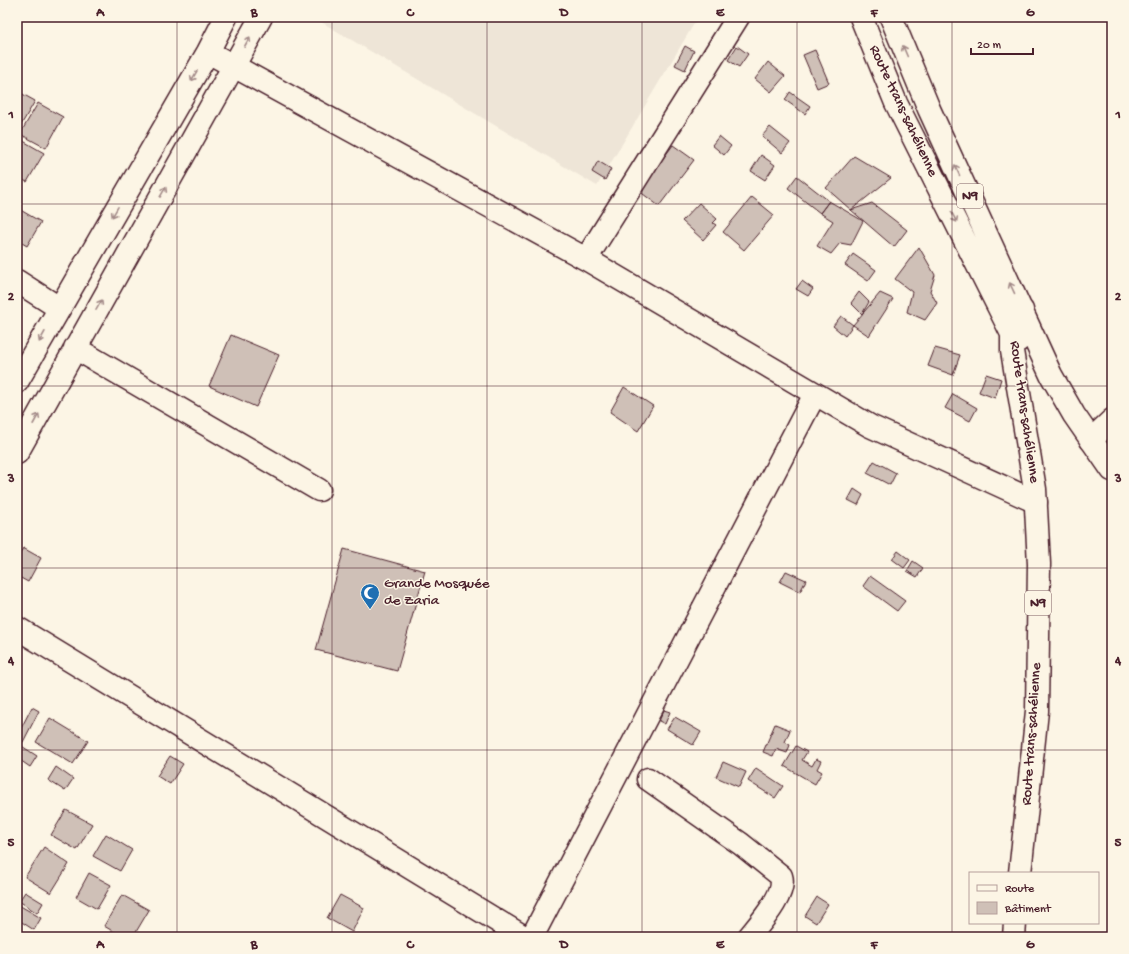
<svg xmlns="http://www.w3.org/2000/svg" width="1129" height="954" font-family="'Gochi Hand',sans-serif">
	<style>
		.built { fill: #eee5d7 }
		.building { fill: #cfc0b7; stroke: #4a1f2b }
		.lines { fill: none; stroke-linecap: round; stroke-linejoin: round }
		.minor-casing { stroke: #4a1f2b; stroke-width: 25 }
		.highway-casing { stroke: #4a1f2b; stroke-width: 25 }
		.minor { stroke: #fcf5e5; stroke-width: 22 }
		.highway { stroke: #fcf5e5; stroke-width: 22 }
		.oneway { stroke: #a38a88 }
		.grid { fill: none; stroke: #4a1f2b; stroke-width: 1; stroke-opacity: 0.55 }
		.labels { text-anchor: middle; dominant-baseline: central; stroke-width: 3; stroke-linejoin: round; paint-order: stroke }
		.shield { fill: #fcf5e5; stroke: #7f5f63; stroke-width: 1 }
		.shield-label { font-size: 14px; font-weight: bold; fill: #4a1f2b }
		.street-label { font-size: 15px; fill: #4a1f2b; stroke: #fcf5e5 }
		.poi-label { font-size: 15px; fill: #4a1f2b; stroke: #fcf5e5; text-anchor: start }
		.neatline { fill: none; stroke: #4a1f2b; stroke-width: 1.5 }
		.grid-label { font-size: 13px; text-anchor: middle; font-weight: bold; fill: #4a1f2b }
	</style>
	<rect width="100%" height="100%" fill="#fcf5e5"/>
	<filter id="ink" filterUnits="userSpaceOnUse"><feTurbulence type="fractalNoise" baseFrequency=".025" numOctaves="2"/><feDisplacementMap in="SourceGraphic" scale="8" xChannelSelector="R" yChannelSelector="G"/><feConvolveMatrix kernelMatrix="1 2 1 2 8 2 1 2 1" color-interpolation-filters="sRGB"/></filter>
	<g filter="url(#ink)">
		<!-- built -->
		<path class="built" d="M313,17H698L597,186Z"/>
		<!-- building -->
		<path class="building" d="M685,46L694,51L685,70L675,65Z
			M737,46L748,54L739,67L728,60Z
			M815,50L829,83L817,88L803,55Z
			M768,62L785,76L771,92L755,79Z
			M17,91L35,101L17,132Z
			M790,92L810,106L805,114L785,100Z
			M38,103L63,117L46,148L20,134Z
			M770,127L790,143L782,153L762,136Z
			M719,136L731,146L724,155L712,145Z
			M18,138L44,153L27,182L17,177Z
			M673,145L694,160L659,206L639,191Z
			M761,155L775,165L765,180L751,171Z
			M854,156L891,178L851,210L826,188Z
			M598,161L611,169L605,180L592,172Z
			M797,176L829,201L820,213L788,188Z
			M752,197L774,215L744,250L723,232Z
			M829,201L863,221L851,245L840,243L831,254L817,246L833,221L820,213Z
			M699,203L717,219L713,223L716,225L703,240L682,221Z
			M872,203L907,230L894,247L851,210Z
			M17,208L41,222L27,246L17,240Z
			M919,247L935,275L930,291L937,303L925,320L907,312L912,292L895,279Z
			M853,254L876,270L868,281L845,265Z
			M802,281L813,289L808,296L796,289Z
			M859,292L869,302L862,314L851,303Z
			M880,293L893,299L869,336L853,325Z
			M841,316L853,325L845,336L833,326Z
			M231,335L279,355L256,407L209,386Z
			M935,348L960,355L953,375L928,366Z
			M986,374L1001,379L995,398L979,392Z
			M624,387L653,406L638,431L610,412Z
			M953,394L977,408L970,421L945,408Z
			M874,461L896,473L890,485L867,473Z
			M854,489L863,495L858,505L848,500Z
			M23,548L41,558L28,582L17,576V559Z
			M344,549L425,571L397,671L316,650Z
			M898,551L910,560L904,568L892,559Z
			M913,561L923,568L917,577L907,571Z
			M786,571L806,580L800,592L780,582Z
			M870,576L905,601L897,611L863,586Z
			M32,707L39,711L23,742L17,738V736Z
			M664,710L670,712L665,724L659,721Z
			M675,717L701,732L693,745L667,729Z
			M50,718L88,741L73,764L36,742Z
			M775,724L790,730L785,742L790,745L787,753L776,749L773,756L763,752Z
			M17,743L37,756L30,767L17,758Z
			M796,746L807,752L802,760L812,766L816,759L821,761L817,769L822,772L815,784L784,766Z
			M170,756L183,764L170,784L157,776Z
			M723,762L746,772L739,787L716,777Z
			M56,767L73,779L65,791L48,780Z
			M756,768L783,786L775,798L748,781Z
			M66,810L92,824L77,850L51,835Z
			M106,834L132,850L120,871L93,856Z
			M44,847L69,864L51,893L25,877Z
			M89,873L111,885L97,909L76,897Z
			M25,892L43,903L37,913L19,901Z
			M122,895L149,910L133,937H123L104,926Z
			M340,895L364,908L352,932L327,918Z
			M817,897L828,904L816,923L805,916Z
			M17,904L41,918L34,930L17,919Z"/>
		<g class="lines">
			<!-- minor casing -->
			<g class="minor-casing">
				<path id="minor" d="M208,52L586,259L870,426L1036,502
					M586,259L738,17
					M17,281L59,308
					M75,348L319,490
					M17,382L208,52L226,17
					M1091,440L1112,420
					M17,453L261,17
					M17,628L524,937
					M648,779L741,844L781,876C787,894 760,923 749,937
					M532,937L815,394"/>
			</g>
			<!-- highway casing -->
			<g class="highway-casing">
				<path id="highway" d="M861,17L896,103L1012,334L1018,341
					M891,17L929,109L1051,375L1074,415L1112,470
					M1020,873L1037,711L1039,564L1035,489L1012,351V334L1022,310
					M1014,937L1015,923"/>
			</g>
			<!-- minor -->
			<use href="#minor" class="minor"/>
			<!-- highway -->
			<use href="#highway" class="highway"/>
		</g>
		<!-- one-way arrows -->
		<defs><path id="oneway-shaft" d="M-6 0H5M1.5-3L5.5 0L1.5 3" fill="none" stroke-width="1.6" stroke-linecap="round" stroke-linejoin="round"/></defs>
		<g class="oneway">
			<use href="#oneway-shaft" transform="translate(247 42) rotate(-61)"/>
			<use href="#oneway-shaft" transform="translate(905 51) rotate(-113)"/>
			<use href="#oneway-shaft" transform="translate(194 76) rotate(120)"/>
			<use href="#oneway-shaft" transform="translate(957 170) rotate(-115)"/>
			<use href="#oneway-shaft" transform="translate(163 192) rotate(-60)"/>
			<use href="#oneway-shaft" transform="translate(115 212) rotate(120)"/>
			<use href="#oneway-shaft" transform="translate(954 217) rotate(63)"/>
			<use href="#oneway-shaft" transform="translate(1012 288) rotate(-115)"/>
			<use href="#oneway-shaft" transform="translate(99 305) rotate(-60)"/>
			<use href="#oneway-shaft" transform="translate(42 337) rotate(119)"/>
			<use href="#oneway-shaft" transform="translate(36 419) rotate(-61)"/>
		</g>
	</g>
	<!-- grid -->
	<path class="grid" d="M177,17V937M332,17V937M487,17V937M642,17V937M797,17V937M952,17V937M17,204H1112M17,386H1112M17,568H1112M17,750H1112"/>
	<!-- icons -->
	<defs>
		<g id="mosque-pin" transform="scale(1)"><path d="M0 17L-7.5 6A9.5 9.5 0 1 1 7.5 6Z" fill="#1f6fb2" stroke="#fcf5e5"/><path d="M3.5-4.9A6 6 0 1 0 3.5 4.9A5 5 0 1 1 3.5-4.9Z" fill="#fff"/></g>
	</defs>
	<g fill-rule="evenodd">
		<use href="#mosque-pin" x="370" y="593"/>
	</g>
	<g class="labels">
		<!-- shield labels -->
		<g class="shield">
			<rect x="957" y="184" width="26" height="24" rx="3"/>
			<rect x="1025" y="591" width="26" height="24" rx="3"/>
		</g>
		<g class="shield-label">
			<text x="970" y="196">N9</text>
			<text x="1038" y="603">N9</text>
		</g>
		<!-- street labels -->
		<g class="street-label">
			<text transform="translate(903 111) rotate(65)">Route trans-sahélienne</text>
			<text transform="translate(1024 412) rotate(82)">Route trans-sahélienne</text>
			<text transform="translate(1032 734) rotate(-86)">Route trans-sahélienne</text>
		</g>
		<!-- poi labels -->
		<g class="poi-label">
			<text x="384" y="584">Grande Mosquée<tspan x="384" dy="17">de Zaria</tspan></text>
		</g>
	</g>
	<!-- margin -->
	<rect width="1129" height="954" fill="none" stroke="#fcf5e5" stroke-width="44"/>
	<!-- legend -->
	<rect x="969" y="872" width="130" height="52" fill="#fcf5e5" stroke="#b59f9b"/>
	<rect x="977" y="885" width="20" height="6" fill="#fcf5e5" stroke="#b59f9b"/>
	<text x="1005" y="892" font-size="12" fill="#4a1f2b">Route</text>
	<rect x="977" y="902" width="20" height="12" fill="#cfc0b7" stroke="#b59f9b"/>
	<text x="1005" y="912" font-size="12" fill="#4a1f2b">Bâtiment</text>
	<!-- scale -->
	<path d="M971 48v6h62v-6" fill="none" stroke="#4a1f2b" stroke-width="2"/>
	<text x="977" y="48" font-size="12" fill="#4a1f2b" stroke="#fcf5e5" stroke-width="3" paint-order="stroke">20 m</text>
	<rect x="22" y="22" width="1085" height="910" class="neatline"/>
	<g class="grid-label">
		<text x="100" y="16">A</text>
		<text x="254" y="16">B</text>
		<text x="410" y="16">C</text>
		<text x="564" y="16">D</text>
		<text x="720" y="16">E</text>
		<text x="874" y="16">F</text>
		<text x="1030" y="16">G</text>
		<text x="11" y="118">1</text>
		<text x="1118" y="118">1</text>
		<text x="11" y="300">2</text>
		<text x="1118" y="300">2</text>
		<text x="11" y="482">3</text>
		<text x="1118" y="482">3</text>
		<text x="11" y="664">4</text>
		<text x="1118" y="664">4</text>
		<text x="11" y="846">5</text>
		<text x="1118" y="846">5</text>
		<text x="100" y="948">A</text>
		<text x="254" y="948">B</text>
		<text x="410" y="948">C</text>
		<text x="564" y="948">D</text>
		<text x="720" y="948">E</text>
		<text x="874" y="948">F</text>
		<text x="1030" y="948">G</text>
	</g>
</svg>
